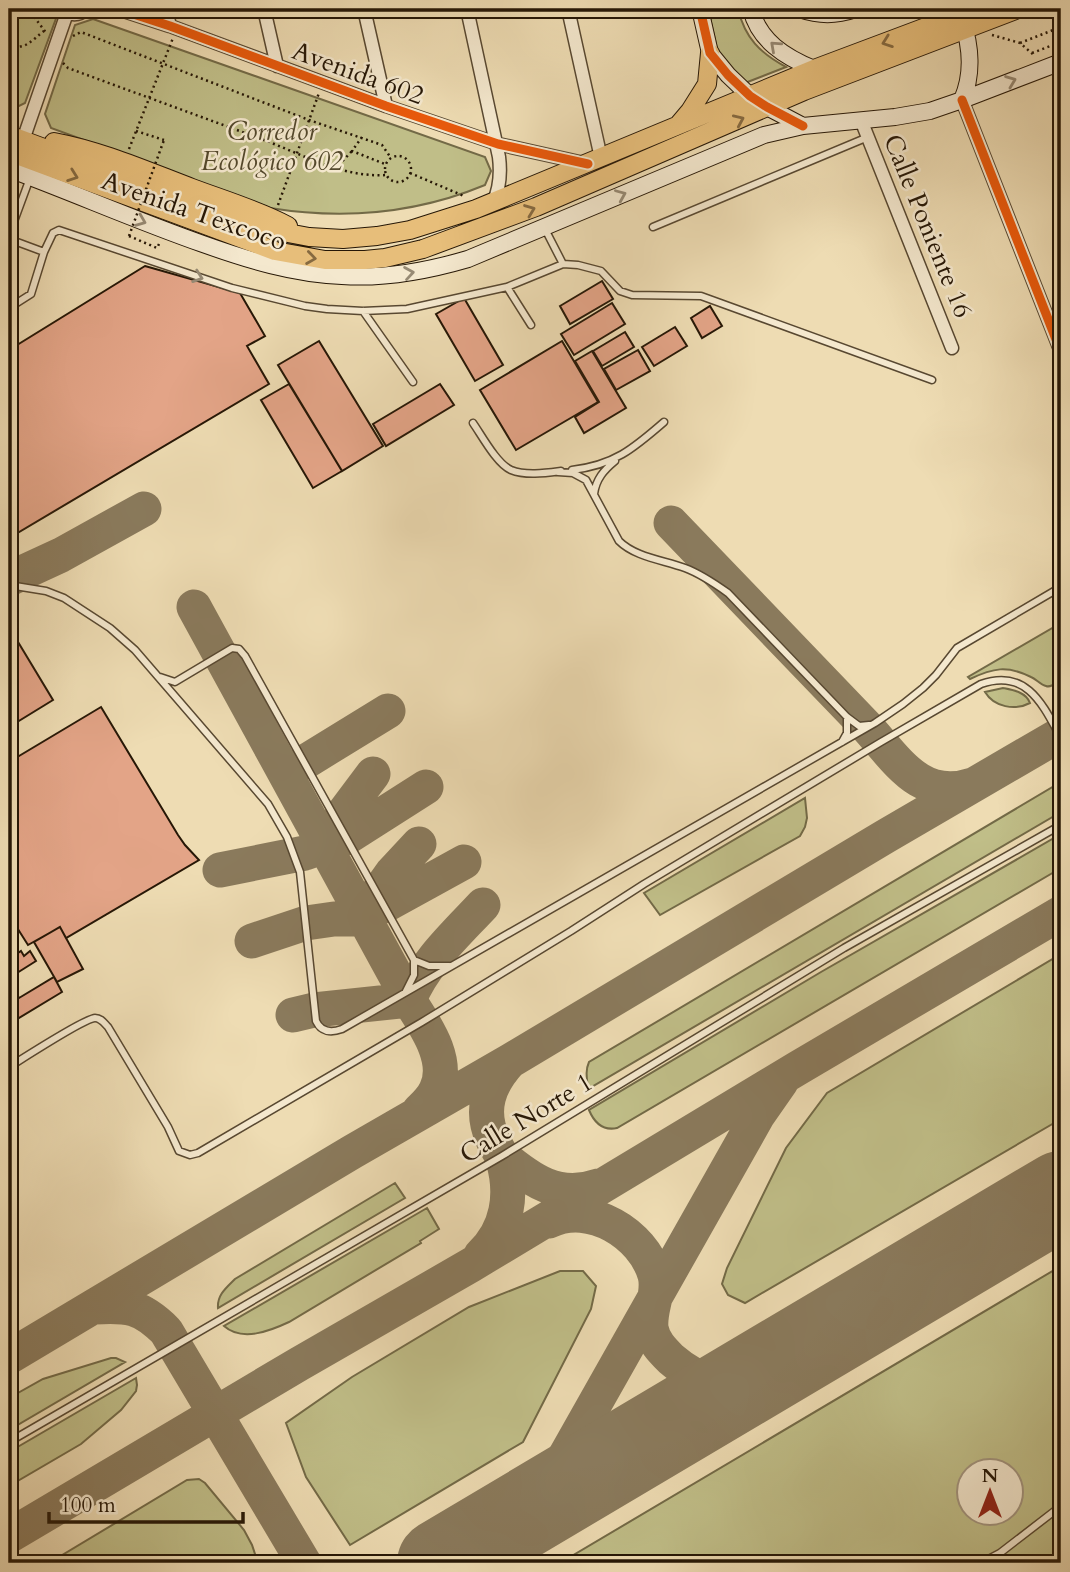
<svg xmlns="http://www.w3.org/2000/svg" width="1070" height="1572" font-family="Cardo,serif">
	<style>
		.green { fill: #c0be88; stroke: #736a47; stroke-width: 2; fill-rule: evenodd }
		.lines { fill: none; stroke-linecap: round; stroke-linejoin: round }
		.taxiway { stroke: #8a7a5c; stroke-width: 35 }
		.runway { stroke: #8a7a5c; stroke-width: 88 }
		.building { fill: #e3a487; stroke: #261706; stroke-width: 2 }
		.lane-casing { stroke: #584831; stroke-width: 9 }
		.street-casing { stroke: #584831; stroke-width: 15 }
		.secondary-casing { stroke: #261706; stroke-width: 18 }
		.primary-casing { stroke: #261706; stroke-width: 20 }
		.path { stroke: #261706; stroke-width: 2.5; stroke-dasharray: 2 3.5; stroke-linecap: butt }
		.lane { stroke: #f4e8ce; stroke-width: 6 }
		.street { stroke: #f4e8ce; stroke-width: 12 }
		.secondary { stroke: #f4e8ce; stroke-width: 16 }
		.primary { stroke: #e7be7a; stroke-width: 18 }
		.path-bridge { stroke: #261706; stroke-width: 2.5; stroke-dasharray: 2 3.5; stroke-linecap: butt }
		.cycleway-casing { stroke: #f4e8ce; stroke-width: 13 }
		.cycleway { stroke: #e8590c; stroke-width: 9 }
		.oneway { stroke: #866a40 }
		.oneway2 { stroke: #978a74 }
		.labels { text-anchor: middle; dominant-baseline: central; stroke-width: 5; stroke-linejoin: round; paint-order: stroke }
		.street-label { font-size: 26px; fill: #261706; stroke: #f4e8ce }
		.park-label { font-size: 26px; font-style: italic; fill: #54492d; stroke: #f4e8ce }
	</style>
	<rect width="100%" height="100%" fill="#eedcb3"/>
	<filter id="stains"><feTurbulence type="fractalNoise" baseFrequency=".00286" numOctaves="4"/><feColorMatrix values="0 0 0 0 .2 0 0 0 0 .09 0 0 0 0 .02 0 0 0 .5 -.17"/></filter>
	<radialGradient id="worn" r=".72"><stop offset=".6" stop-color="#630" stop-opacity="0"/><stop offset="1" stop-color="#630" stop-opacity=".3"/></radialGradient>
	<!-- green -->
	<path class="green" d="M9,9H56L58,13L25,103L9,111Z
		M708,9H738C745,38 760,53 786,67L745,83L718,53Z
		M93,19L485,157L491,171L485,185C415,214 344,220 270,208L51,128L45,114L75,25Z
		M1061,623V680C1056,683 1051,688 1046,686C1041,685 1036,679 1031,677C1007,665 993,668 970,679L968,677Z
		M1003,688C1013,690 1026,692 1030,703C1015,711 994,707 985,692Z
		M1061,782V812L588,1089C587,1079 585,1071 589,1062Z
		M805,798L807,818L805,827L800,836L660,915L644,893Z
		M1061,834V868L617,1128C603,1131 594,1122 589,1110L821,972Z
		M1061,954V1119L745,1303L728,1295L722,1284L727,1268L786,1148L827,1093Z
		M395,1183L405,1198L218,1308C217,1295 226,1288 235,1279Z
		M427,1208L439,1229L420,1241L421,1243L289,1322C270,1331 242,1342 224,1326Z
		M1061,1266V1563H560ZM968,1470H1010V1512H968Z
		M560,1271H583L596,1286L591,1309L523,1442L350,1545L306,1477L286,1423L352,1377L469,1307Z
		M111,1358H116L125,1362L9,1430V1398L43,1379Z
		M136,1378L137,1385L136,1391L121,1410L81,1444L9,1486V1452Z
		M199,1479L205,1483L244,1530L252,1545L258,1563H49L187,1480Z"/>
	<g class="lines">
		<!-- taxiway -->
		<path class="taxiway" d="M671,523L867,727C897,760 921,802 972,785
			M9,579L61,555L144,509
			M194,607L409,1000C424,1024 451,1060 436,1090C432,1099 425,1105 419,1111
			M305,762L388,711
			M346,838L426,787
			M326,848L343,814L373,774
			M220,870L305,853L325,846
			M384,906L464,862
			M362,915L392,873L419,844
			M252,941L306,923L334,919H365
			M409,1000C424,963 456,934 483,905
			M293,1015L314,1010L409,1000
			M502,1156C531,1180 558,1200 598,1186
			M549,1221C590,1201 643,1234 655,1275C660,1294 649,1309 651,1328C653,1341 662,1350 671,1359C699,1383 725,1390 759,1374
			M481,1255C508,1230 513,1194 503,1160C501,1153 496,1147 493,1140C479,1109 489,1084 510,1061
			M94,1307C128,1305 141,1306 166,1331L304,1563
			M9,1357L352,1152L510,1061L886,836L1061,734
			M517,1518L539,1498L550,1483L758,1115L781,1082
			M9,1536L299,1364L471,1265L798,1068L1061,913"/>
		<!-- runway -->
		<path class="runway" d="M441,1563L1061,1195"/>
	</g>
	<!-- building -->
	<path class="building" d="M145,266L240,293L265,336L247,346L269,384L9,538V350Z
		M602,281L613,299L570,324L560,306Z
		M464,298L503,365L475,381L436,314Z
		M612,303L625,324L574,355L561,334Z
		M710,306L722,326L702,338L691,318Z
		M675,327L687,346L654,366L642,347Z
		M625,332L634,347L602,366L593,351Z
		M319,341L383,446L342,471L278,365Z
		M562,341L598,402L516,450L480,390Z
		M638,350L650,371L616,390L604,369Z
		M592,351L626,408L584,433L575,417L599,402L575,361Z
		M289,384L342,471L313,488L261,400Z
		M440,384L454,405L386,446L373,424Z
		M9,627L53,700L9,727Z
		M101,707L178,835L185,845L199,860L66,938L60,927L28,945L9,915V762Z
		M60,927L83,969L57,982L34,942Z
		M21,951L24,956L30,951L36,961L9,978V959Z
		M54,977L62,992L9,1024V984L10,983L19,998Z"/>
	<g class="lines">
		<!-- lane casing -->
		<g class="lane-casing">
			<path id="lane" d="M653,227L868,137
				M545,229L563,264
				M9,235L30,178
				M9,239L44,252
				M507,287L531,325
				M9,308L31,294L44,252L53,233L59,230L232,288L305,306L327,309L363,311L407,309L507,287L563,264L578,265L601,271L620,291L632,295L701,296L932,380
				M363,311L413,382
				M473,423C482,436 497,464 511,470C526,476 546,473 561,471
				M572,470C614,465 633,449 664,422
				M558,472L573,473L586,480L619,541C635,557 663,560 685,568C701,574 714,583 728,593L847,717L859,726L869,725
				M594,494C596,479 604,470 615,461
				M9,585L46,591L64,598L110,628L135,650L268,804L287,837L300,872L316,1021C321,1032 331,1033 342,1029L875,723L903,704L923,688L936,675L957,648L1061,587
				M160,677L175,682L232,648L239,649L245,656L414,960V975L406,991
				M842,742L847,733V717
				M414,960L429,966H449
				M9,1067C22,1059 85,1018 95,1018C101,1018 104,1023 108,1027L168,1127L179,1151L190,1155L198,1153L422,1022L571,931L644,884L881,742L981,684C1027,668 1043,705 1061,738
				M9,1442L502,1156L844,948L1061,825
				M981,1563L1000,1553L1061,1506"/>
		</g>
		<!-- street casing -->
		<g class="street-casing">
			<path id="street" d="M63,9C70,16 79,16 86,9
				M118,9L170,26L386,106L498,144L588,164
				M166,9L170,26
				M264,9L277,66
				M364,9L386,106
				M467,9L499,157C501,173 500,188 493,203
				M568,9L601,158
				M1056,64L1061,77
				M962,100L1061,352
				M861,120L952,348
				M23,140L67,13"/>
		</g>
		<!-- secondary casing -->
		<g class="secondary-casing">
			<path id="secondary" d="M700,9L710,53L728,75L750,96L767,107L803,126
				M751,9C759,41 785,57 814,69
				M799,9C820,16 835,16 856,9
				M962,20C971,46 973,75 962,100
				M9,169C74,193 137,221 203,244C248,260 293,274 342,276C385,279 427,271 468,259L764,135L803,126L895,117L930,111L962,100L1061,62"/>
		</g>
		<!-- primary casing -->
		<g class="primary-casing">
			<path id="primary" d="M679,124L690,111L707,84L710,53
				M9,135L211,210L272,230L309,237L343,239L377,236L410,230L476,209L814,69L974,9
				M54,142C102,151 147,171 192,188C224,200 258,210 288,226
				M9,152L275,251L325,260H365L385,258L423,249L536,207L804,91L1018,9"/>
		</g>
		<!-- path -->
		<path class="path" d="M20,9L32,14L47,34
			M992,35L1020,43L1035,56
			M73,36L81,32L309,120L382,145L391,158
			M1020,43L1061,27
			M9,45C25,51 32,40 44,31
			M1032,53L1061,42
			M63,63L68,68C133,92 199,116 264,140C304,155 343,178 387,175
			M136,131L164,140
			M362,137L352,151L385,164
			M129,149L173,38
			M385 169a13 13 0 1 1 26 0a13 13 0 1 1-26 0Z
			M335,169L352,151
			M410,173L464,196
			M278,205L319,93
			M129,236L157,248L159,244"/>
		<!-- lane -->
		<use href="#lane" class="lane"/>
		<!-- street -->
		<use href="#street" class="street"/>
		<!-- secondary -->
		<use href="#secondary" class="secondary"/>
		<!-- primary -->
		<use href="#primary" class="primary"/>
		<!-- path-bridge -->
		<path class="path-bridge" d="M129,236L164,140"/>
		<!-- cycleway casing -->
		<g class="cycleway-casing">
			<path id="cycleway" d="M118,9L170,26L386,106L498,144L588,164
				M700,9L710,53L728,75L750,96L767,107L803,126
				M962,100L1061,352"/>
		</g>
		<!-- cycleway -->
		<use href="#cycleway" class="cycleway"/>
	</g>
	<!-- one-way arrows -->
	<defs><path id="oneway-chevron" d="M-2-3.5L2.5 0L-2 3.5" fill="none" stroke-width="1.6" stroke-linecap="round" stroke-linejoin="round" transform="scale(1.75)"/></defs>
	<g class="oneway">
		<use href="#oneway-chevron" transform="translate(887 42) rotate(160)"/>
		<use href="#oneway-chevron" transform="translate(739 120) rotate(-24)"/>
		<use href="#oneway-chevron" transform="translate(73 176) rotate(20)"/>
		<use href="#oneway-chevron" transform="translate(530 210) rotate(-21)"/>
		<use href="#oneway-chevron" transform="translate(311 258) rotate(8)"/>
	</g>
	<g class="oneway2">
		<use href="#oneway-chevron" transform="translate(775 46) rotate(-138)"/>
		<use href="#oneway-chevron" transform="translate(1011 81) rotate(-21)"/>
		<use href="#oneway-chevron" transform="translate(621 195) rotate(-23)"/>
		<use href="#oneway-chevron" transform="translate(141 221) rotate(22)"/>
		<use href="#oneway-chevron" transform="translate(409 273) rotate(-9)"/>
		<use href="#oneway-chevron" transform="translate(198 277) rotate(19)"/>
	</g>
	<g class="labels">
		<!-- street labels -->
		<g class="street-label">
			<text transform="translate(358 73) rotate(20)">Avenida 602</text>
			<text transform="translate(194 211) rotate(19)">Avenida Texcoco</text>
			<text transform="translate(928 226) rotate(68)">Calle Poniente 16</text>
			<text transform="translate(526 1118) rotate(-31)">Calle Norte 1</text>
		</g>
		<!-- park labels -->
		<g class="park-label">
			<text x="272" y="131">Corredor<tspan x="272" dy="30">Ecológico 602</tspan></text>
		</g>
	</g>
	<!-- margin -->
	<rect width="1070" height="1572" fill="none" stroke="#eedcb3" stroke-width="35"/>
	<rect x="10" y="10" width="1049" height="1551" fill="none" stroke="#261706" stroke-width="3.5"/>
	<rect x="18" y="18" width="1035" height="1537" fill="none" stroke="#261706" stroke-width="2"/>
	<!-- north arrow -->
	<g transform="translate(990 1492)"><circle r="33" fill="#f4e8ce" stroke="#a2947e" stroke-width="2"/>
	<path d="M0-5L12 26L0 18L-12 26Z" fill="#8f2418"/>
	<text y="-10" font-size="19" font-weight="bold" text-anchor="middle" fill="#261706">N</text>
	</g>
	<!-- scale -->
	<path d="M49 1512v10h194v-10" fill="none" stroke="#261706" stroke-width="3.5"/>
	<text x="60" y="1512" font-size="21" fill="#261706" stroke="#f4e8ce" stroke-width="5" paint-order="stroke">100 m</text>
	<rect width="100%" height="100%" filter="url(#stains)"/>
	<rect width="100%" height="100%" fill="url(#worn)"/>
</svg>
